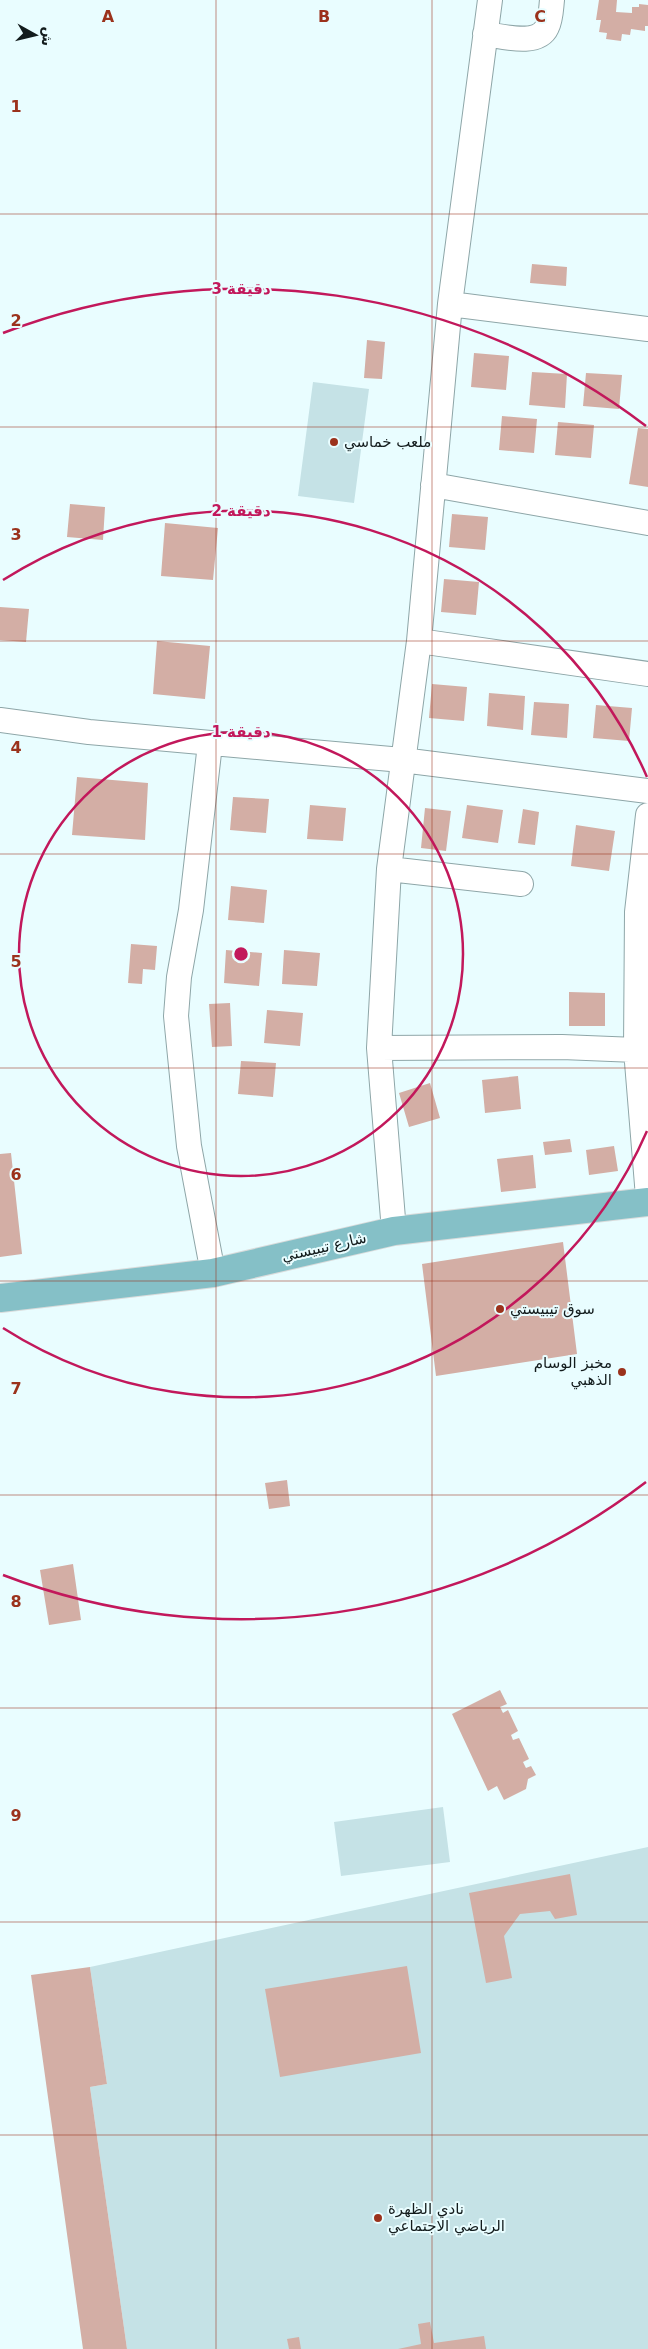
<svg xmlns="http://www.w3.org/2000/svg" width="648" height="2349" font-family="'DejaVu Sans','Noto Sans Arabic',sans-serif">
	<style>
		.park { fill: #c5e2e6 }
		.building { fill: #d3aea5 }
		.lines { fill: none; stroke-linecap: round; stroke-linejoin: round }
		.minor-casing { stroke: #8ea6a8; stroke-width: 26 }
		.major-casing { stroke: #d9dbdb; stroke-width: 30 }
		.minor { stroke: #fff; stroke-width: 24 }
		.major { stroke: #85c0c7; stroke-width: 28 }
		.grid { fill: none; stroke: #9b321c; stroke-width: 1; stroke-opacity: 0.55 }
		.ring { fill: none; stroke: #c2185b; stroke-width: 2.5 }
		.poi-dot { fill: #9b321c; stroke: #e9fdff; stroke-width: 2 }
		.labels { text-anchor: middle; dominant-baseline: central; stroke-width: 4; stroke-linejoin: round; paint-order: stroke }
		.poi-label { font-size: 15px; fill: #131c1d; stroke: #e9fdff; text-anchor: start }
		.street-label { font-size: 15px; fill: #131c1d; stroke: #e9fdff }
		.grid-label { font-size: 16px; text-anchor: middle; font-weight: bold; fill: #9b321c; stroke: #e9fdff; stroke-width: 4; stroke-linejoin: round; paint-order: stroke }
		.centre { fill: #c2185b; stroke: #e9fdff; stroke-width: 2.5 }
		.ring-label { font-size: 15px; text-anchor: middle; font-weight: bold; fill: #c2185b; stroke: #e9fdff; stroke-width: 4; stroke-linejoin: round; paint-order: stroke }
	</style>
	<rect width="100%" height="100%" fill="#e9fdff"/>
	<!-- park -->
	<path class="park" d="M313,382L369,389L354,503L298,496Z
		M443,1807L450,1862L341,1876L334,1822Z
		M648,1847V2349H127L90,2087L107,2084L90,1967Z"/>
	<!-- building -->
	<path class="building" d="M599,0H617L616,12L632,13V7H639V4L648,5V26H645V31L631,29L630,35L622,34L621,41L606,39L607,33L599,32L601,20H596Z
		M532,264L567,267L566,286L530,283Z
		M367,340L385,342L382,379L364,378Z
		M474,353L509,356L506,390L471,387Z
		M532,372L567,374L565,408L529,405Z
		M586,373L622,375L619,409L583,406Z
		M502,416L537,419L534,453L499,450Z
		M558,422L594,425L591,458L555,455Z
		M638,428L648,429V487L629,484Z
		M70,504L105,507L103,540L67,537Z
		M452,514L488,517L485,550L449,547Z
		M165,523L218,528L213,580L161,576Z
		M444,579L479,582L476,615L441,612Z
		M0,607L29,609L26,642L0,640Z
		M157,641L210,646L205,699L153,694Z
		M432,684L467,687L464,721L429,718Z
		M489,693L525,696L523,730L487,726Z
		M534,702L569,704L567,738L531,735Z
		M596,705L632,708L629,741L593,738Z
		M77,777L148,783L145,840L72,835Z
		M233,797L269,799L266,833L230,830Z
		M310,805L346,808L343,841L307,839Z
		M467,805L503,810L498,843L462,838Z
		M425,808L451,811L446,851L421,848Z
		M523,809L539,812L535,845L518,843Z
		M576,825L615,831L609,871L571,866Z
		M231,886L267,890L264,923L228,920Z
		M131,944L157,946L155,970L143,969L142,984L128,983Z
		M226,950L262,953L259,986L224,983Z
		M284,950L320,953L317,986L282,984Z
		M569,992L605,993V1026H569Z
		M230,1003L232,1046L212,1047L209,1004Z
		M267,1010L303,1013L300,1046L264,1043Z
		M241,1061L276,1063L273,1097L238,1094Z
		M518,1076L521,1109L485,1113L482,1080Z
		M430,1083L440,1118L409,1127L399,1093Z
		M570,1139L572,1152L545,1155L543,1142Z
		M614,1146L618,1171L589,1175L586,1150Z
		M11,1153L22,1254L0,1257V1154Z
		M533,1155L536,1188L501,1192L497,1159Z
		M563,1242L577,1354L436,1376L422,1264Z
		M287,1480L290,1506L269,1509L265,1483Z
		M73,1564L81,1620L49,1625L40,1570Z
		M500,1690L507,1704L500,1707L503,1713L508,1710L518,1731L511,1735L513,1740L519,1738L529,1759L523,1762L526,1768L531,1766L536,1775L528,1779L526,1789L504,1800L497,1786L488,1791L452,1714Z
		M570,1874L577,1915L555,1919L550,1911L520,1914L504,1936L512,1978L486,1983L469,1893Z
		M407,1966L421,2053L280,2077L265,1989Z
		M90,1967L107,2084L90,2087L127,2349H83L31,1975Z
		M430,2322L434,2343L484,2336L486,2349H398L421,2344L418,2324Z
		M299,2337L301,2349H289L287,2339Z"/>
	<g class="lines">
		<!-- minor casing -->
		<g class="minor-casing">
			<path id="minor" d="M485,34C502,36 538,47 547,27C551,19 551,9 552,0
				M450,304L648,329
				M433,485L648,523
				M419,641L648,674
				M0,720L89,732L402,760L648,791
				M210,744L191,910L179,977L176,1016L189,1146L213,1273
				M648,815L637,912L636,1050L648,1197
				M389,869L521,884
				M379,1048L562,1047L636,1050
				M394,1231L379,1048L389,869L419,641L450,304L490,0"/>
		</g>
		<!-- major casing -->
		<g class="major-casing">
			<path id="major" d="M0,1298L213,1273L394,1231L648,1202"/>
		</g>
		<!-- minor -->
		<use href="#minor" class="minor"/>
		<!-- major -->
		<use href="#major" class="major"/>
	</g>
	<!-- grid -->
	<path class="grid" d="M216,0V2349M432,0V2349M0,214H648M0,427H648M0,641H648M0,854H648M0,1068H648M0,1281H648M0,1495H648M0,1708H648M0,1922H648M0,2135H648"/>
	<!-- distance rings -->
	<g class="ring">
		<circle cx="241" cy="954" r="222"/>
		<path d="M647 1131A443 443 0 0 1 3 1328M3 580A443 443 0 0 1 647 777"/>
		<path d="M646 1482A665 665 0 0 1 3 1575M3 333A665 665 0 0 1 646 426"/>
	</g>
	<!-- markers -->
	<g class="poi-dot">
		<circle cx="334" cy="442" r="5"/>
		<circle cx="500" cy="1309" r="5"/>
		<circle cx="622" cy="1372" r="5"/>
		<circle cx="378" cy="2218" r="5"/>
	</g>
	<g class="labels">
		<!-- poi labels -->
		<g class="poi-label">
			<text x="344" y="442">ملعب خماسي</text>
			<text x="510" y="1309">سوق تيبيستي</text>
			<text x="612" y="1363" text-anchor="end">مخبز الوسام<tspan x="612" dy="17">الذهبي</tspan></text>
			<text x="388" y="2209">نادي الظهرة<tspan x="388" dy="17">الرياضي الاجتماعي</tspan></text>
		</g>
		<!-- street labels -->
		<g class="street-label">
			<text transform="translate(324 1247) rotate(-13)">شارع تيبيستي</text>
		</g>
	</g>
	<g class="grid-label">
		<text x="108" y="22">A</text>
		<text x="324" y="22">B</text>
		<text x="540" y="22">C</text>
		<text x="16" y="112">1</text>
		<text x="16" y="326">2</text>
		<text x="16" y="540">3</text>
		<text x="16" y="753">4</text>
		<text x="16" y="967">5</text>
		<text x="16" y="1180">6</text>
		<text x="16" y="1394">7</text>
		<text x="16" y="1607">8</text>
		<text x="16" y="1821">9</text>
	</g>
	<circle cx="241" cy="954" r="8" class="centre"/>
	<g class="ring-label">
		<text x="241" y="294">3 دقيقة</text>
		<text x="241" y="516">2 دقيقة</text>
		<text x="241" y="737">1 دقيقة</text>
	</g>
	<!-- north arrow -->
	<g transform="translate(35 35) rotate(98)" stroke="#e9fdff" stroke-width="4" paint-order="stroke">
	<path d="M0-4L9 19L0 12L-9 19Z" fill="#131c1d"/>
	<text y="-8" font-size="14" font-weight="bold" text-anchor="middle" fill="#131c1d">ش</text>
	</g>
</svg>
